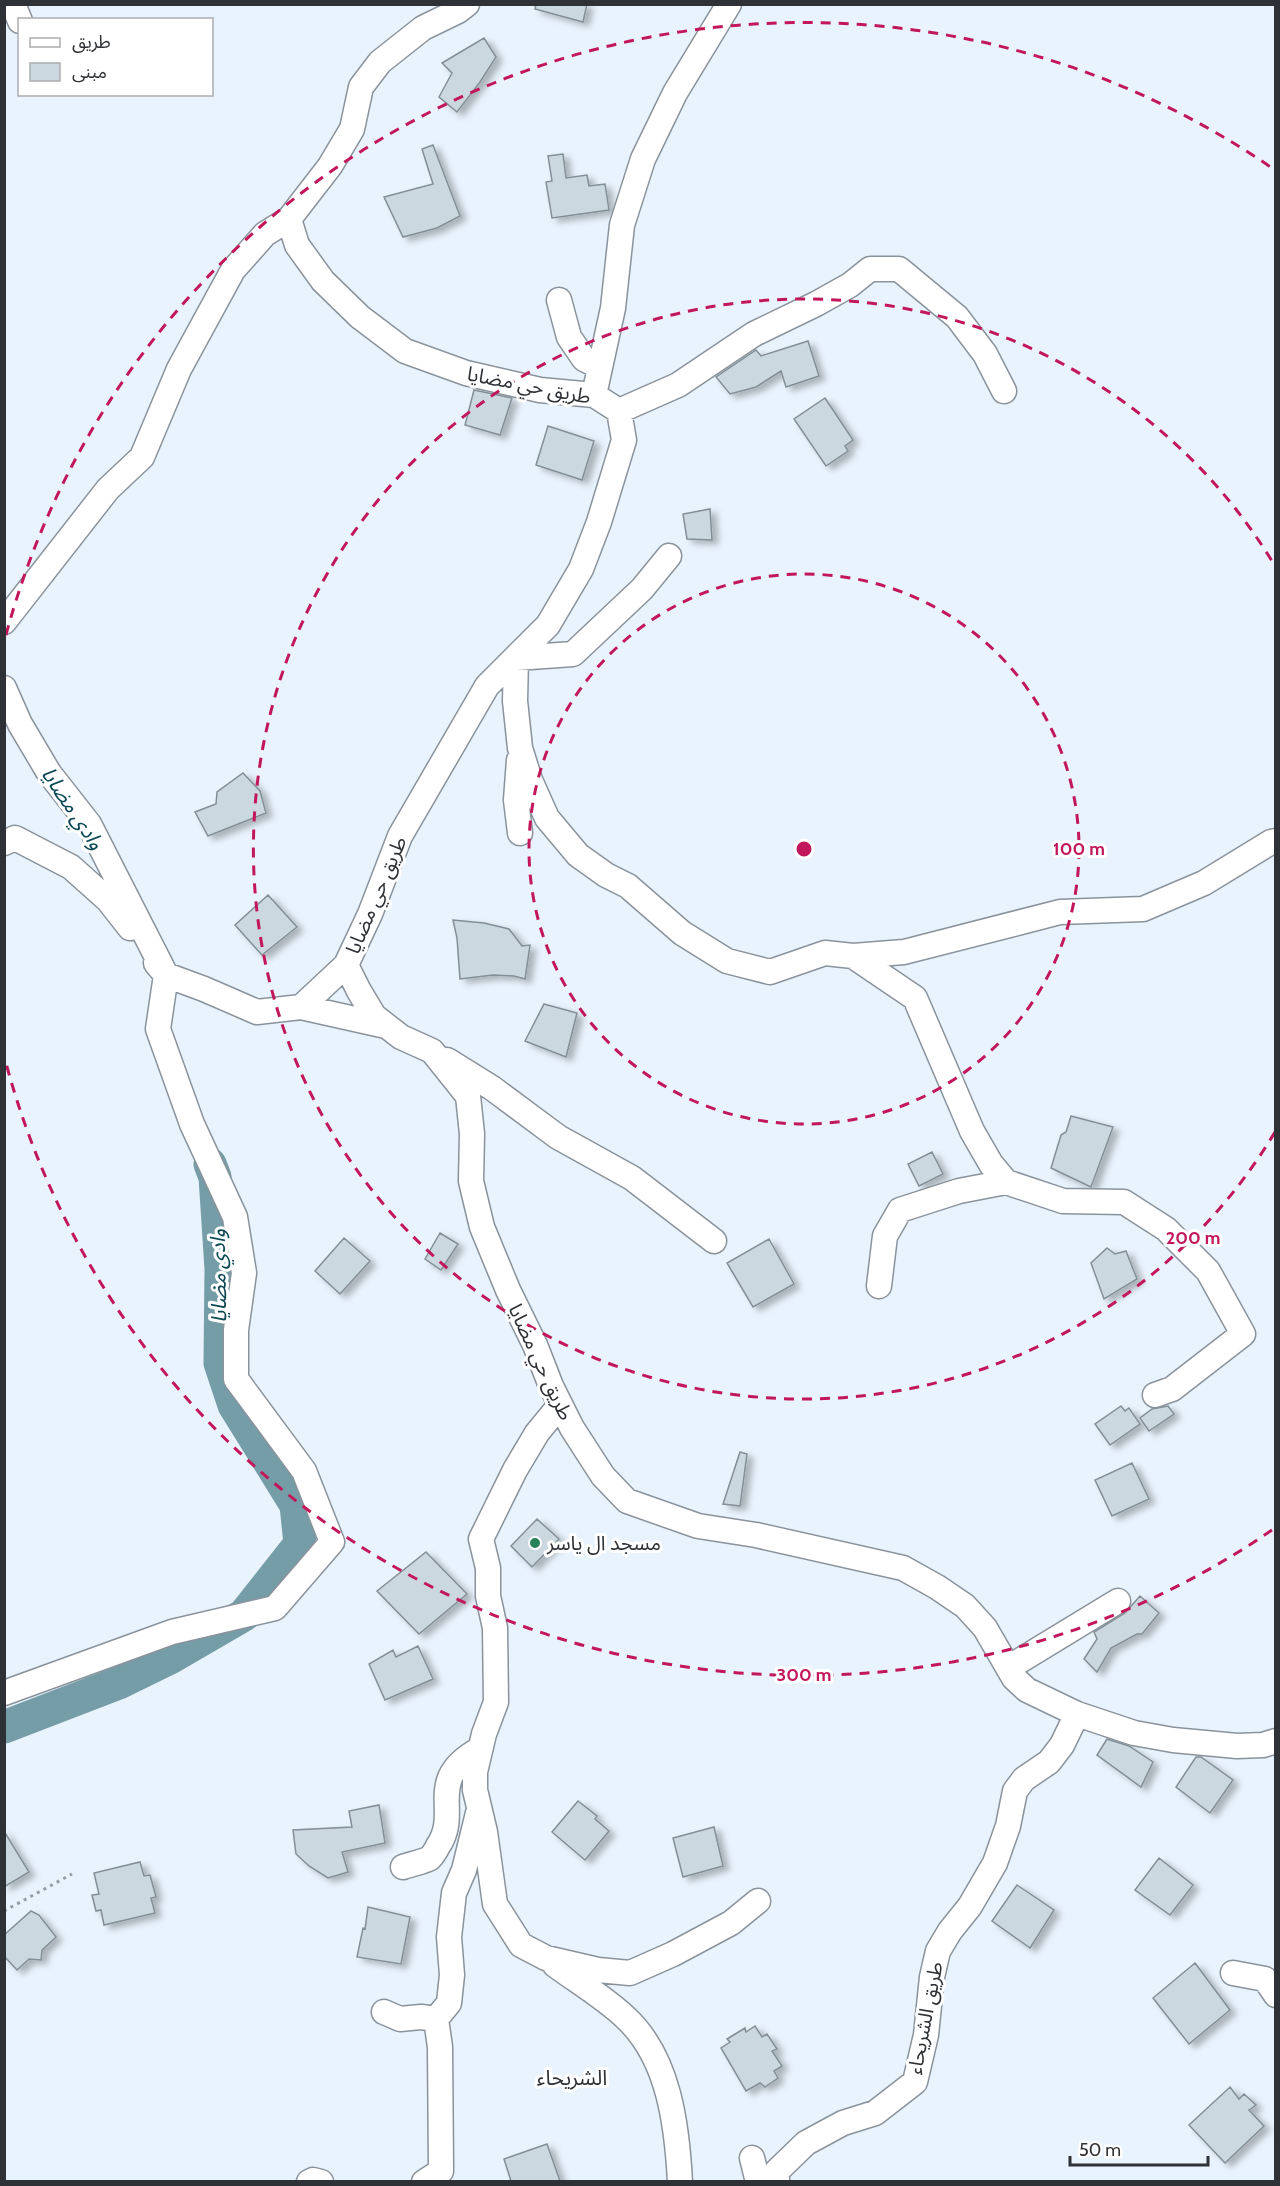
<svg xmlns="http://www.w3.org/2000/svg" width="1280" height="2186" font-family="Cabin,'Noto Sans Arabic',sans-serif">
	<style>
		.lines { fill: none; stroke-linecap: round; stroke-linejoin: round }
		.river { stroke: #759da7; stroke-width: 33 }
		.building { fill: #ccd8e0; stroke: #838f96; stroke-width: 1.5; filter: url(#shadow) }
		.minor-casing { stroke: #8a939c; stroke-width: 27 }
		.path { stroke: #969da4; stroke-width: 3; stroke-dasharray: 3 4.5; stroke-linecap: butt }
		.minor { stroke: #fff; stroke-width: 24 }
		.ring { fill: none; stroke: #c2185b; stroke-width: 3; stroke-dasharray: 10 8 }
		.poi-dot { fill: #298359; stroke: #fff; stroke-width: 2 }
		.labels { text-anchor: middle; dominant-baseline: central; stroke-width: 6; stroke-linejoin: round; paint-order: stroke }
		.street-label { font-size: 20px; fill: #2e3135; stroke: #fff }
		.poi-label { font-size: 20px; fill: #2e3135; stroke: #fff; text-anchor: start }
		.water-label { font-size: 21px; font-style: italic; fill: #0c4854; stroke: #fff }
		.neighbourhood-label { font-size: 21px; fill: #2e3135; stroke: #fff }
		.centre { fill: #c2185b; stroke: #fff; stroke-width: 3 }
		.ring-label { font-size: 18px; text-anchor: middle; font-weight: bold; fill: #c2185b; stroke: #fff; stroke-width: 6; stroke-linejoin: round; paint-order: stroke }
	</style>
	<defs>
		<filter id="shadow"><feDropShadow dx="6" dy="4" stdDeviation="3" flood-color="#0004"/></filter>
	</defs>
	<rect width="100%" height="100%" fill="#e9f3fd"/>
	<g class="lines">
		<!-- river -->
		<path class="river" d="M4,1727L121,1682L170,1658L244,1615L300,1544L296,1505L234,1405L220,1363L221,1269L215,1177L210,1164"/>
	</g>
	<!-- building -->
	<path class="building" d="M536,4H587L583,22L535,9Z
		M484,38L496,57L480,82L457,112L439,97L452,73L442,63Z
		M433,145L460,216L437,228L403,237L384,197L433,184L422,149Z
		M563,154L566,178L587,175L589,186L605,184L609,210L552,218L546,182L552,181L548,156Z
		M808,341L819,376L786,387L781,371L756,387L730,394L716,377L756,350L761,356Z
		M474,390L512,398L500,435L465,425Z
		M825,398L853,440L845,446L848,451L826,466L794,419Z
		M548,426L594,441L582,480L536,465Z
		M710,509L712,540L687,539L683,514Z
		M243,773L260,791L266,813L208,836L195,812L216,804L217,792Z
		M268,895L297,927L262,955L235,925Z
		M453,920L484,923L509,929L522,946L530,945L525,979L514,976L493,975L460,979L457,938Z
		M544,1004L577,1013L566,1057L525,1041Z
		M1071,1116L1113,1127L1091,1187L1051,1168L1061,1135L1066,1132Z
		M932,1152L943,1174L919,1186L908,1164Z
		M440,1233L458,1244L441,1270L425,1259Z
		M344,1238L370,1261L340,1294L315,1271Z
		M769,1239L794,1284L753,1307L727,1263Z
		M1107,1248L1115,1254L1126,1251L1137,1279L1104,1299L1091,1263Z
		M1121,1406L1125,1411L1129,1408L1140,1424L1110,1445L1095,1424Z
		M1168,1406L1174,1414L1149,1431L1140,1418L1152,1409Z
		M740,1452L747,1454L740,1506L723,1504Z
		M1132,1463L1149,1499L1112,1516L1095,1480Z
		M537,1519L559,1539L532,1567L511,1546Z
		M426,1552L467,1594L419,1634L377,1591Z
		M1140,1596L1159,1613L1142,1634H1137L1111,1648L1097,1672L1084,1659L1097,1639L1094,1632L1125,1613Z
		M418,1646L433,1679L385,1700L369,1664L393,1650L396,1657Z
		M1107,1739L1129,1746L1153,1762L1141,1787L1097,1755Z
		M1196,1757H1201L1233,1780L1210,1813L1176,1787Z
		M578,1801L597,1816L595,1819L609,1831L585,1860L552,1832Z
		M379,1805L385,1843L342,1852L348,1872L328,1878L309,1866L296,1854L293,1830L352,1827L349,1811Z
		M714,1827L723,1866L683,1877L673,1838Z
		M4,1831L29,1872L4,1887Z
		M1159,1858L1193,1885L1170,1915L1135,1890Z
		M140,1862L144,1876L150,1875L156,1897L151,1898L155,1913L104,1925L101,1910L96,1911L92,1895L99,1894L94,1873Z
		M1017,1885L1054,1910L1030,1948L992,1921Z
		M368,1907L410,1917L401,1964L357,1957L363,1928L365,1929Z
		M31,1911L39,1915L56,1937L42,1950L41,1960L29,1959L17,1970L4,1956V1935Z
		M1195,1963L1230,2010L1189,2044L1153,1998Z
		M755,2026L762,2037L767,2034L777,2049L772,2051L782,2066L774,2071L778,2078L765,2087L760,2083L746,2091L721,2048L730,2042L727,2039L745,2028L746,2032Z
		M1230,2087L1239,2099L1244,2094L1256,2105L1249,2110L1264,2126L1225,2163L1189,2125Z
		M547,2144L560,2181H511L504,2159Z"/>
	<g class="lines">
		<!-- minor casing -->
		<g class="minor-casing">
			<path id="minor" d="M13,4L20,21
				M467,4L458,11L423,28L380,62L361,87L352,129L330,166L289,219L297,245L323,281L360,317L405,351L466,373L540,390L594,395L619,411L624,440L599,522L581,569L548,625L487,686L400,836L370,914L346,965L359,991L374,1016L401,1037L432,1051L468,1096L472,1134L471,1181L482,1227L508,1290L535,1345L551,1386L572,1428L603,1476L627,1501L698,1526L756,1535L903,1568L937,1587L965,1606L985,1628L1014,1678L1027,1690L1077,1714L1134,1733L1173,1740L1237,1746L1263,1745L1276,1741
				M559,300L569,337L584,359L600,367
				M594,395L613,308L622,225L643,159L675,93L729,4
				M619,411L678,385L754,334L816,304L850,285L870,269H899L957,317L985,354L1004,391
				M669,556L642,589L573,654L516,658L515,701L520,748L530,780L547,818L578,855L606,875L628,886L682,933L727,961L770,972L825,953L853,956L904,952L1060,912L1143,909L1204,883L1271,842L1276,841
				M4,622L108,489L142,457L179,369L233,270L265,234L289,219
				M4,688L20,724L49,773L89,824L166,975L158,1029L192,1124L235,1217L244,1273L236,1330V1379L304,1471L332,1542L275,1608L172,1632L4,1693
				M519,760L516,800L520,833
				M4,843L15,838L71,867L108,900L130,928
				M853,956L915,998L972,1131L991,1164L1006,1182L959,1191L900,1210L885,1236L879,1286
				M156,963L166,975L204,989L257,1012L301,1007L346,965
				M301,1007L386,1026
				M447,1060L492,1088L558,1137L632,1178L714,1241
				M1006,1182L1063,1201L1124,1202L1166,1229L1208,1271L1243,1334L1172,1389L1155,1395
				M560,1405L537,1433L515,1470L481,1539L488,1568V1596L495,1628L496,1702L484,1734L475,1772V1790L485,1832L495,1904L521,1945L546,1958L598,1970L630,1973L673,1954L731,1923L758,1901
				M1008,1668L1118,1601
				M403,1867C411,1864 423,1862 430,1858C433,1855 436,1850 438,1846C462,1811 423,1780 480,1749
				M555,1965C578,1982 605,1998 626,2018C669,2058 677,2125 680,2182
				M1233,1973L1265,1979L1276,1995
				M384,2012L400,2019L421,2017L436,2019L449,2003L452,1975L449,1937L454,1893L464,1870L478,1813
				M752,2158L758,2182
				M309,2182L313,2180L321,2182
				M424,2182L441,2171L440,2047L436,2019
				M777,2182V2171L806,2143L843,2123L875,2113L915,2082L926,2035L932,1977L938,1951L950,1931L970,1906L995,1863L1008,1826L1015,1791L1024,1779L1049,1762L1062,1745L1077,1714"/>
		</g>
		<!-- path -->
		<path class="path" d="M4,1911L72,1874"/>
		<!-- minor -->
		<use href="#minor" class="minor"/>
	</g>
	<!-- distance rings -->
	<g class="ring">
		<circle cx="804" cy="849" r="275"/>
		<path d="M1275 1132A550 550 0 1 1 1275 566"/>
		<path d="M1272 1530A826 826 0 0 1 6 1063M6 635A826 826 0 0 1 1272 168"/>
	</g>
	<!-- markers -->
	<circle class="poi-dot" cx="535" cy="1543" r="6"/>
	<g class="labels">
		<!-- street labels -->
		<g class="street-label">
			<text transform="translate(529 385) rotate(11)">طريق حي مضايا</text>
			<text transform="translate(376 895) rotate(-67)">طريق حي مضايا</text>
			<text transform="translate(541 1362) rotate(65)">طريق حي مضايا</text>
			<text transform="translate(925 2018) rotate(-79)">طريق الشريحاء</text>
		</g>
		<!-- poi labels -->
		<g class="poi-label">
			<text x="547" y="1543">مسجد ال ياسر</text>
		</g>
		<!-- water labels -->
		<g class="water-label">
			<text transform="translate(73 808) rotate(56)">وادي مضايا</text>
			<text transform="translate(218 1276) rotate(-91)">وادي مضايا</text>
		</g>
		<!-- neighbourhood labels -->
		<g class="neighbourhood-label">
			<text x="572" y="2077">الشريحاء</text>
		</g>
	</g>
	<circle cx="804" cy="849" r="9" class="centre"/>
	<g class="ring-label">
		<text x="1079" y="855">100 m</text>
		<text x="1193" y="1244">200 m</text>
		<text x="804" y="1681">300 m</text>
	</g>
	<!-- border -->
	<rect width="1280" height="2186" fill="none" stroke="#2e3135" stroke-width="12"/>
	<!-- legend -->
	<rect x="18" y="18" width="195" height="78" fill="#ffffff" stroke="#abadae" stroke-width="1.5"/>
	<rect x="30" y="38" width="30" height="9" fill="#ffffff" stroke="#abadae" stroke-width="1.5"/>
	<text x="72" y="48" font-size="18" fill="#2e3135">طريق</text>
	<rect x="30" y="63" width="30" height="18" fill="#ccd8e0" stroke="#abadae" stroke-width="1.5"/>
	<text x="72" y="78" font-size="18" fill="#2e3135">مبنى</text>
	<!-- scale -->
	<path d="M1070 2156v9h138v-9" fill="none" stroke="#2e3135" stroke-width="3"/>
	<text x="1079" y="2156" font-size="18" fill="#2e3135" stroke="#ffffff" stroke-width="4.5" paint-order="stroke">50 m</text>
</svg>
